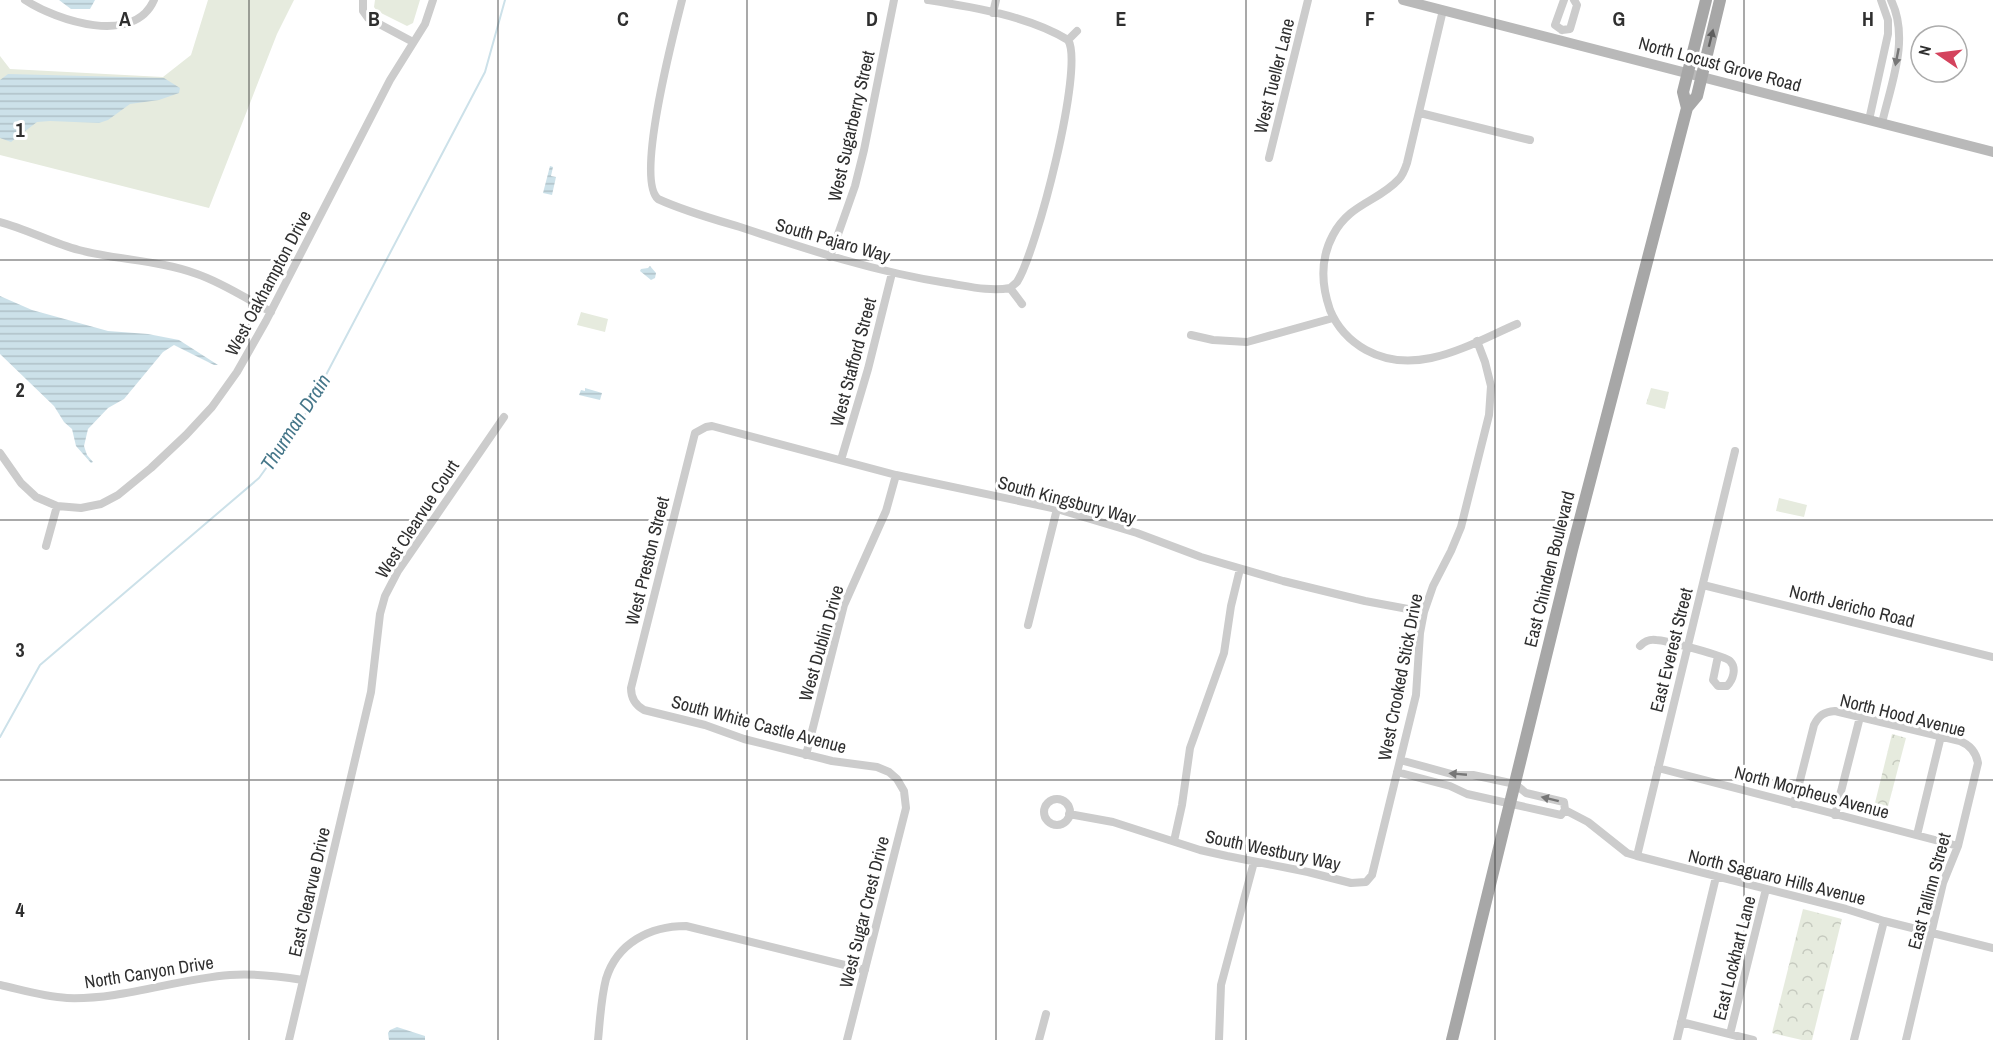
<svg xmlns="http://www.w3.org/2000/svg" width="1993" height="1040" font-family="'Archivo Narrow',sans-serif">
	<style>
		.green { fill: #e6ebde }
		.park { fill: url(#park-crowns) }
		.water { fill: url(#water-rules) }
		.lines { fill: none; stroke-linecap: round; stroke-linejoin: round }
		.stream { stroke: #cce1e9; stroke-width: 2 }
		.street { stroke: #ccc; stroke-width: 8 }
		.secondary { stroke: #b9b9b9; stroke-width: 10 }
		.primary { stroke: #a7a7a7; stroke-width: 12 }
		.oneway { fill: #5f5f5f }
		.oneway2 { fill: #767676 }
		.grid { fill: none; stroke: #2f2f2f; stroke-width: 1.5; stroke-opacity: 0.55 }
		.labels { text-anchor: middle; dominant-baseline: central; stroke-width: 6; stroke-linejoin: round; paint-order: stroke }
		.street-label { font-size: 18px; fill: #2f2f2f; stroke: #fff }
		.water-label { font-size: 20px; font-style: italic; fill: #457689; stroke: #fff }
		.grid-label { font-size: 20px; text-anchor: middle; font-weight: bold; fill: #2f2f2f; stroke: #fff; stroke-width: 6; stroke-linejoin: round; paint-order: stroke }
	</style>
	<defs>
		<pattern id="park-crowns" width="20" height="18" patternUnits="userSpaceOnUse" patternTransform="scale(1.5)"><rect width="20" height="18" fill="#e6ebde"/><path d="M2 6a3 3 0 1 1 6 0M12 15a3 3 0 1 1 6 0" fill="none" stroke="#c6cabf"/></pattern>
		<pattern id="water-rules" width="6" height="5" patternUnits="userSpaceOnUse" patternTransform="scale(1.5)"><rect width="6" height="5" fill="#cce1e9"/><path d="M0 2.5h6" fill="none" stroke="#b0c1c8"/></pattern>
	</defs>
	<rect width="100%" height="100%" fill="#fff"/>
	<!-- green -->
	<path class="green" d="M208,0H294L277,34L209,208L0,155V56L10,69L163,77L191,55Z
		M375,0H420L413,23L407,26L377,11L374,7Z
		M581,312L608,319L605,332L577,325Z
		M1779,498L1807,505L1804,517L1776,511Z"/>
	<!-- park -->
	<path class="park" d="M1651,388L1669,392L1665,409L1646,404Z
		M1892,734L1906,738L1885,818L1872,815Z
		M1803,909L1842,919L1812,1040H1802L1772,1033Z"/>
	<!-- water -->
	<path class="water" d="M59,0H95L90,9H71Z
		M8,74L164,78L180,88L179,93L159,100L130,104L108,120L99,123L50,121L37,122L11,142L0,138V80Z
		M550,166L553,167L551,176L556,177L552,195L543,193Z
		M650,266L656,273L655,278L651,280L640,271L641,269L648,268Z
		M0,296L32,310L108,331L148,334L179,340L218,365H214L174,345L163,352L124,399L108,408L88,429L84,446L87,455L93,462L91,463L76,446L72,429L64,422L54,406L0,354Z
		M585,388L602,393L600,400L579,395L581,390L585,391Z
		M397,1027L425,1036V1040H389L388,1033L390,1030Z"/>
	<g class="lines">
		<!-- stream -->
		<path class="stream" d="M0,737L40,665L259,478L306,413L485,72L505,0"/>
		<!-- street -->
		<path class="street" d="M25,0C57,21 134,46 154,0
			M363,0V11L368,18L413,42
			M682,0C674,32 635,179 658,199C684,211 713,219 740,227C809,250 876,272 947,283C967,286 990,292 1010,288
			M928,0C972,7 1029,16 1068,40
			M1443,10L1407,163C1405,169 1403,175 1399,179C1378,202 1350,203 1333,235C1320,259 1321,284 1330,310C1337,327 1350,341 1366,350C1417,378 1470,344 1517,324
			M993,13L996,0
			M1562,30L1570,29L1577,5L1574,0
			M1562,30L1555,25L1564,0
			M1420,113L1530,140
			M1869,120L1888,34V20L1881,0
			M1882,123C1891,84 1910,39 1891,0
			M1269,158L1308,0
			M0,222C27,229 52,243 79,250C117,260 159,260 197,274C223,283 247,299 271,312
			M830,257L855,186L864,150L894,0
			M1022,304L1010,288C1012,286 1015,284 1017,282C1036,253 1085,66 1068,40L1077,31
			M1191,335L1213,340L1247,342L1333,318
			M0,453L21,483L36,497L57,506L81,508L101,504L118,495L151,468L186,435L212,407L237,372L266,321L390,80L425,24L433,0
			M841,460L868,369L892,273
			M46,546L57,506
			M1703,585L1993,657
			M1028,625L1057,509
			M1640,646C1645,641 1649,639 1656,640C1665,640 1725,656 1730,661C1737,668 1733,680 1727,686H1718L1713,680L1718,656
			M806,755L844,605L886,511L896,475
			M1658,768L1958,846
			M1397,772L1450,786L1467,794L1561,815L1565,810L1564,802L1526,793L1515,784L1473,775H1455L1400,760
			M1044 812a13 13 0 1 1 26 0a13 13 0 1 1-26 0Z
			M1794,804L1814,725C1819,715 1824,712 1835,711L1960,741C1970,745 1976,752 1978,763L1958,846L1943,883L1906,1040
			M1565,810L1588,822L1627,853L1637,856L1846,909L1884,921L1993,948
			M1069,814L1113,822L1200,850L1227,856L1308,872L1351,883L1366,882L1372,875L1416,695L1420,633L1424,612L1433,586L1451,551L1461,527L1489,415L1491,386L1485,362L1477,341
			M1835,815L1860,717
			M1917,835L1941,736
			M1174,841L1182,805L1190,748L1224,653L1231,606L1240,569
			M1637,856L1735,451
			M0,985C22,990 45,997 67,998C122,1000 176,979 230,975C255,973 278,976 303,980
			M1681,1022L1753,1040
			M1730,1034L1766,889
			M289,1040L371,692L380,614L385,596L398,571L504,417
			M598,1040C600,1020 601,998 606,979C617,943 650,926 686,926L865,970
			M847,1040L906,808L904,791L897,779L889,772L877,767L832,761L744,739L705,725L644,710C635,705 631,698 631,688L695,433L706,427L712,426L896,475L1057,509L1137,533L1201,557L1283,581L1365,601L1424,612
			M1039,1040L1046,1014
			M1219,1040L1221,985L1254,862
			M1677,1040L1716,877
			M1854,1040L1884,921"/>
		<!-- secondary -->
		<path class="secondary" d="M1403,0L1993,152"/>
		<!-- primary -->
		<path class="primary" d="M1687,108L1683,92L1706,0
			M1452,1040L1572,550L1687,108L1697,96L1720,0"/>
	</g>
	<!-- one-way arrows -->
	<defs><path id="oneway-solid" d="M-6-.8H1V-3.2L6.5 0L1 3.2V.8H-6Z" transform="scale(1.5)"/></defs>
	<use class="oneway" href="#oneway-solid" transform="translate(1711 38) rotate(-76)"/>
	<g class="oneway2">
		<use href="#oneway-solid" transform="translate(1897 57) rotate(101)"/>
		<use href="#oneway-solid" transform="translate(1458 774) rotate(-175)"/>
		<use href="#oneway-solid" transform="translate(1550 799) rotate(-166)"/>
	</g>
	<!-- grid -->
	<path class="grid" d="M249,0V1040M498,0V1040M747,0V1040M996,0V1040M1246,0V1040M1495,0V1040M1744,0V1040M0,260H1993M0,520H1993M0,780H1993"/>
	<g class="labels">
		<!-- street labels -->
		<g class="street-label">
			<text transform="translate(1720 64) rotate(15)">North Locust Grove Road</text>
			<text transform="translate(1274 76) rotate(-76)">West Tueller Lane</text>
			<text transform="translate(851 126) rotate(-77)">West Sugarberry Street</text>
			<text transform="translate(833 240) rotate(16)">South Pajaro Way</text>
			<text transform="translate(268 283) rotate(-62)">West Oakhampton Drive</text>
			<text transform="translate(853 362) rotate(-75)">West Stafford Street</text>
			<text transform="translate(1067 500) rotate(15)">South Kingsbury Way</text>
			<text transform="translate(417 519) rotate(-57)">West Clearvue Court</text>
			<text transform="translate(647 561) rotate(-76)">West Preston Street</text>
			<text transform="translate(1549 569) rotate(-76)">East Chinden Boulevard</text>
			<text transform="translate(1852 606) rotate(14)">North Jericho Road</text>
			<text transform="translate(821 643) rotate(-74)">West Dublin Drive</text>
			<text transform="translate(1671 650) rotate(-76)">East Everest Street</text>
			<text transform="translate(1400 677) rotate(-79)">West Crooked Stick Drive</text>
			<text transform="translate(1903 715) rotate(14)">North Hood Avenue</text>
			<text transform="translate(759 724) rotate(15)">South White Castle Avenue</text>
			<text transform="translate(1812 792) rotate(15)">North Morpheus Avenue</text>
			<text transform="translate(1273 850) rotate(12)">South Westbury Way</text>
			<text transform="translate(1777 877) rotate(14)">North Saguaro Hills Avenue</text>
			<text transform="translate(1929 891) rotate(-75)">East Tallinn Street</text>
			<text transform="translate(309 892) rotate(-77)">East Clearvue Drive</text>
			<text transform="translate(864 912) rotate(-76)">West Sugar Crest Drive</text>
			<text transform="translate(1734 958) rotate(-76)">East Lockhart Lane</text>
			<text transform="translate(149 972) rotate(-9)">North Canyon Drive</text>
		</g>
		<!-- water labels -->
		<g class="water-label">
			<text transform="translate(295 422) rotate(-57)">Thurman Drain</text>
		</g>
	</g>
	<g class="grid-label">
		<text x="125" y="26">A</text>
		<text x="374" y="26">B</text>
		<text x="623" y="26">C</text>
		<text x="872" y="26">D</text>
		<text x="1121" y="26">E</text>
		<text x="1370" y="26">F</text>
		<text x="1619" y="26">G</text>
		<text x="1868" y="26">H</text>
		<text x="20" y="137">1</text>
		<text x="20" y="397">2</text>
		<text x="20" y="657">3</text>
		<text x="20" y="917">4</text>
	</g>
	<!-- north arrow -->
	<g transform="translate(1939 54) rotate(284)"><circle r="28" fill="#ffffff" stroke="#acacac" stroke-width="1.5"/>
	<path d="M0-4.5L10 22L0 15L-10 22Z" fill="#d4435d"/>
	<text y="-9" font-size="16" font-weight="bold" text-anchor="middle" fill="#2f2f2f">N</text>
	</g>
</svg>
